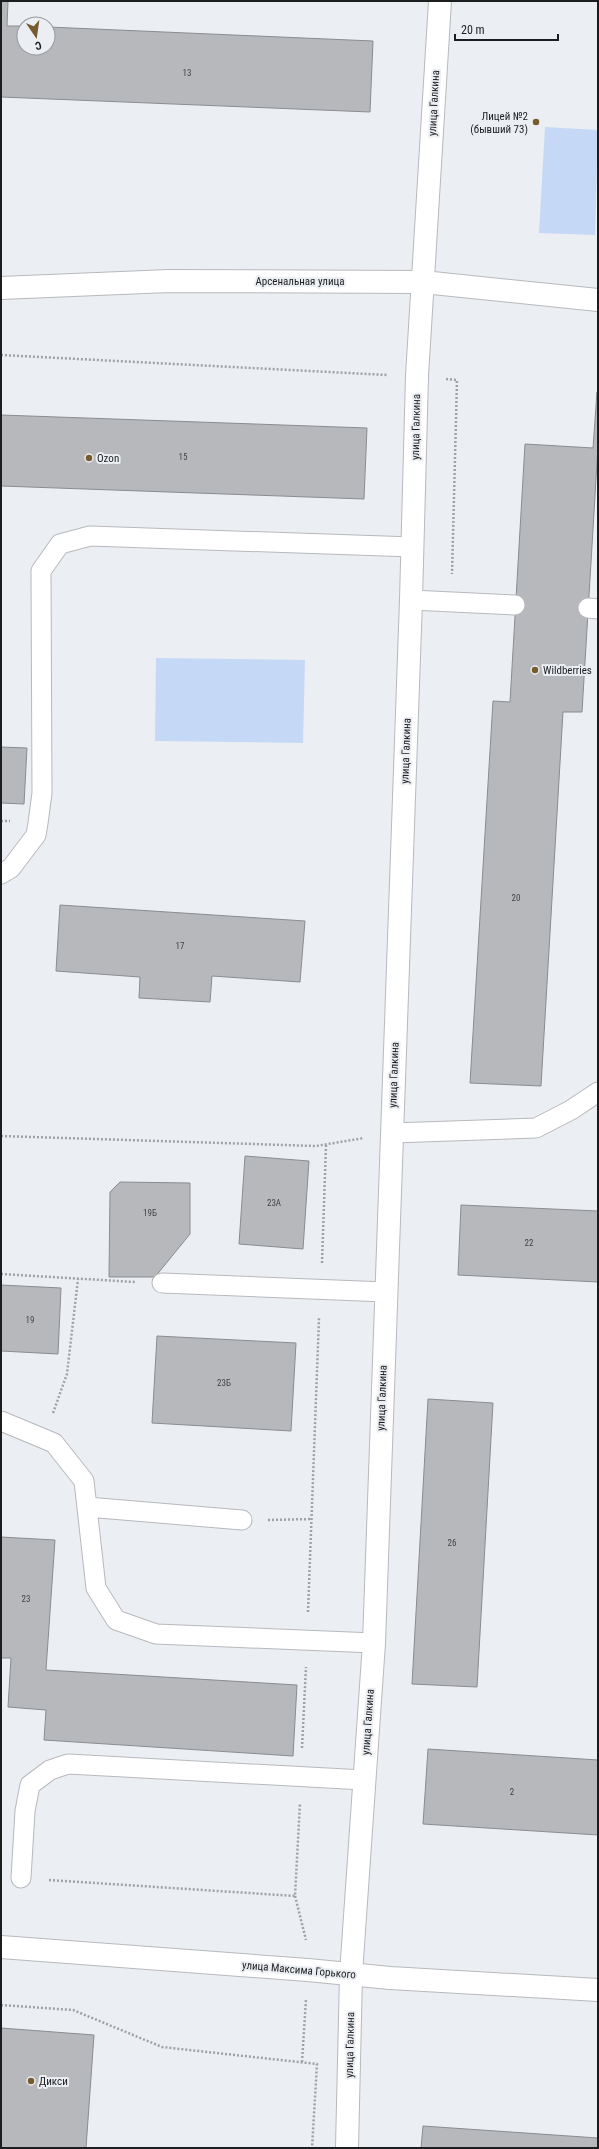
<svg xmlns="http://www.w3.org/2000/svg" width="599" height="2149" font-family="'Roboto Condensed',sans-serif">
	<style>
		.green { fill: #c5d9f6 }
		.building { fill: #b6b8bc; stroke: #898c90 }
		.lines { fill: none; stroke-linecap: round; stroke-linejoin: round }
		.service-casing { stroke: #b7b9bd; stroke-width: 21 }
		.minor-casing { stroke: #b7b9bd; stroke-width: 24 }
		.tertiary-casing { stroke: #b7b9bd; stroke-width: 24 }
		.path { stroke: #9fa2a5; stroke-width: 2.5; stroke-dasharray: 2 2; stroke-linecap: butt }
		.service { stroke: #fff; stroke-width: 19 }
		.minor { stroke: #fff; stroke-width: 22 }
		.tertiary { stroke: #fff; stroke-width: 22 }
		.poi-dot { fill: #775b2e; stroke: #ebeef2; stroke-width: 1.5 }
		.labels { text-anchor: middle; dominant-baseline: central; stroke-width: 4; stroke-linejoin: round; paint-order: stroke }
		.number-label { font-size: 9px; fill: #424446 }
		.street-label { font-size: 11px; fill: #1c1d1f; stroke: #ebeef2 }
		.poi-label { font-size: 11px; fill: #1c1d1f; stroke: #ebeef2; text-anchor: start }
	</style>
	<rect width="100%" height="100%" fill="#ebeef2"/>
	<!-- green -->
	<path class="green" d="M545,127L598,130L595,235L539,233Z
		M156,658L305,660L303,743L155,741Z"/>
	<!-- building -->
	<path class="building" d="M1,1H8L7,26H24V48H48V27L373,41L370,112L1,97Z
		M597,392L598,446L582,712H563L541,1086L470,1083L493,701L510,702L525,444L593,448Z
		M1,415L367,428L364,499L1,486Z
		M1,747L27,748L24,804L1,803Z
		M60,905L305,921L300,982L212,976L210,1002L139,998L140,977L56,971Z
		M245,1156L309,1161L303,1249L239,1244Z
		M120,1182L190,1183V1234L155,1277H109L110,1192Z
		M461,1205L598,1211V1282L458,1275Z
		M1,1285L61,1288L58,1354L1,1351Z
		M157,1336L296,1343L291,1431L152,1423Z
		M428,1399L493,1403L477,1687L412,1684Z
		M1,1537L55,1540L46,1670L297,1685L293,1756L44,1740L46,1710L8,1707L11,1658H1Z
		M428,1749L598,1760V1835L423,1824Z
		M1,2028L94,2035L86,2148H1Z
		M423,2126L598,2138V2148H421Z"/>
	<g class="lines">
		<!-- service casing -->
		<g class="service-casing">
			<path id="service" d="M411,600L515,605
				M588,608L598,609
				M1,874L11,868L36,835L38,823L42,793L41,571L60,544L90,536L413,547
				M392,1133L536,1128L571,1110L598,1092
				M162,1283L386,1292
				M1,1421L54,1443L84,1481L96,1588L116,1620L156,1634L374,1643
				M87,1507L242,1520
				M21,1878L25,1811L30,1785L50,1770L68,1764L364,1780"/>
		</g>
		<!-- minor casing -->
		<g class="minor-casing">
			<path id="minor" d="M1,288L169,281L423,282L598,300
				M347,2148L351,1974L374,1643L411,600L417,376L440,1"/>
		</g>
		<!-- tertiary casing -->
		<g class="tertiary-casing">
			<path id="tertiary" d="M1,1947L308,1970L390,1978L598,1990"/>
		</g>
		<!-- path -->
		<path class="path" d="M1,355L387,375
			M446,379L457,380L452,574
			M1,821H10
			M1,1136L316,1146L364,1138
			M322,1263L326,1145
			M1,1274L135,1282
			M53,1413L67,1374L78,1279
			M268,1520L312,1519
			M308,1612L319,1318
			M302,1748L306,1667
			M49,1880L295,1896L300,1803
			M295,1896L306,1940
			M1,2005L73,2010L162,2047L317,2064L312,2148
			M302,2062L306,1999"/>
		<!-- service -->
		<use href="#service" class="service"/>
		<!-- minor -->
		<use href="#minor" class="minor"/>
		<!-- tertiary -->
		<use href="#tertiary" class="tertiary"/>
	</g>
	<!-- markers -->
	<g class="poi-dot">
		<circle cx="536" cy="122" r="4"/>
		<circle cx="89" cy="458" r="4"/>
		<circle cx="535" cy="670" r="4"/>
		<circle cx="31" cy="2081" r="4"/>
	</g>
	<g class="labels">
		<!-- number labels -->
		<g class="number-label">
			<text x="187" y="73">13</text>
			<text x="183" y="457">15</text>
			<text x="516" y="898">20</text>
			<text x="180" y="946">17</text>
			<text x="274" y="1203">23А</text>
			<text x="150" y="1213">19Б</text>
			<text x="529" y="1243">22</text>
			<text x="30" y="1320">19</text>
			<text x="224" y="1383">23Б</text>
			<text x="452" y="1543">26</text>
			<text x="26" y="1599">23</text>
			<text x="512" y="1792">2</text>
		</g>
		<!-- street labels -->
		<g class="street-label">
			<text transform="translate(434 103) rotate(-87)">улица Галкина</text>
			<text x="300" y="281">Арсенальная улица</text>
			<text transform="translate(416 427) rotate(-89)">улица Галкина</text>
			<text transform="translate(406 751) rotate(-88)">улица Галкина</text>
			<text transform="translate(394 1075) rotate(-88)">улица Галкина</text>
			<text transform="translate(382 1398) rotate(-88)">улица Галкина</text>
			<text transform="translate(368 1722) rotate(-86)">улица Галкина</text>
			<text transform="translate(299 1970) rotate(5)">улица Максима Горького</text>
			<text transform="translate(350 2045) rotate(-89)">улица Галкина</text>
		</g>
		<!-- poi labels -->
		<g class="poi-label">
			<text x="528" y="116" text-anchor="end">Лицей №2<tspan x="528" dy="13">(бывший 73)</tspan></text>
			<text x="97" y="458">Ozon</text>
			<text x="543" y="670">Wildberries</text>
			<text x="39" y="2081">Дикси</text>
		</g>
	</g>
	<!-- border -->
	<rect width="599" height="2149" fill="none" stroke="#1c1d1f" stroke-width="4"/>
	<!-- north arrow -->
	<g transform="translate(36 36) rotate(167)"><circle r="19" fill="#ebeef2" stroke="#989a9e"/>
	<path d="M0-3L7 15L0 10L-7 15Z" fill="#775b2e"/>
	<text y="-6" font-size="11" font-weight="bold" text-anchor="middle" fill="#1c1d1f">С</text>
	</g>
	<!-- scale -->
	<path d="M455 34v6h103v-6" fill="none" stroke="#1c1d1f" stroke-width="2"/>
	<text x="461" y="34" font-size="12" fill="#1c1d1f" stroke="#ebeef2" stroke-width="3" paint-order="stroke">20 m</text>
</svg>
